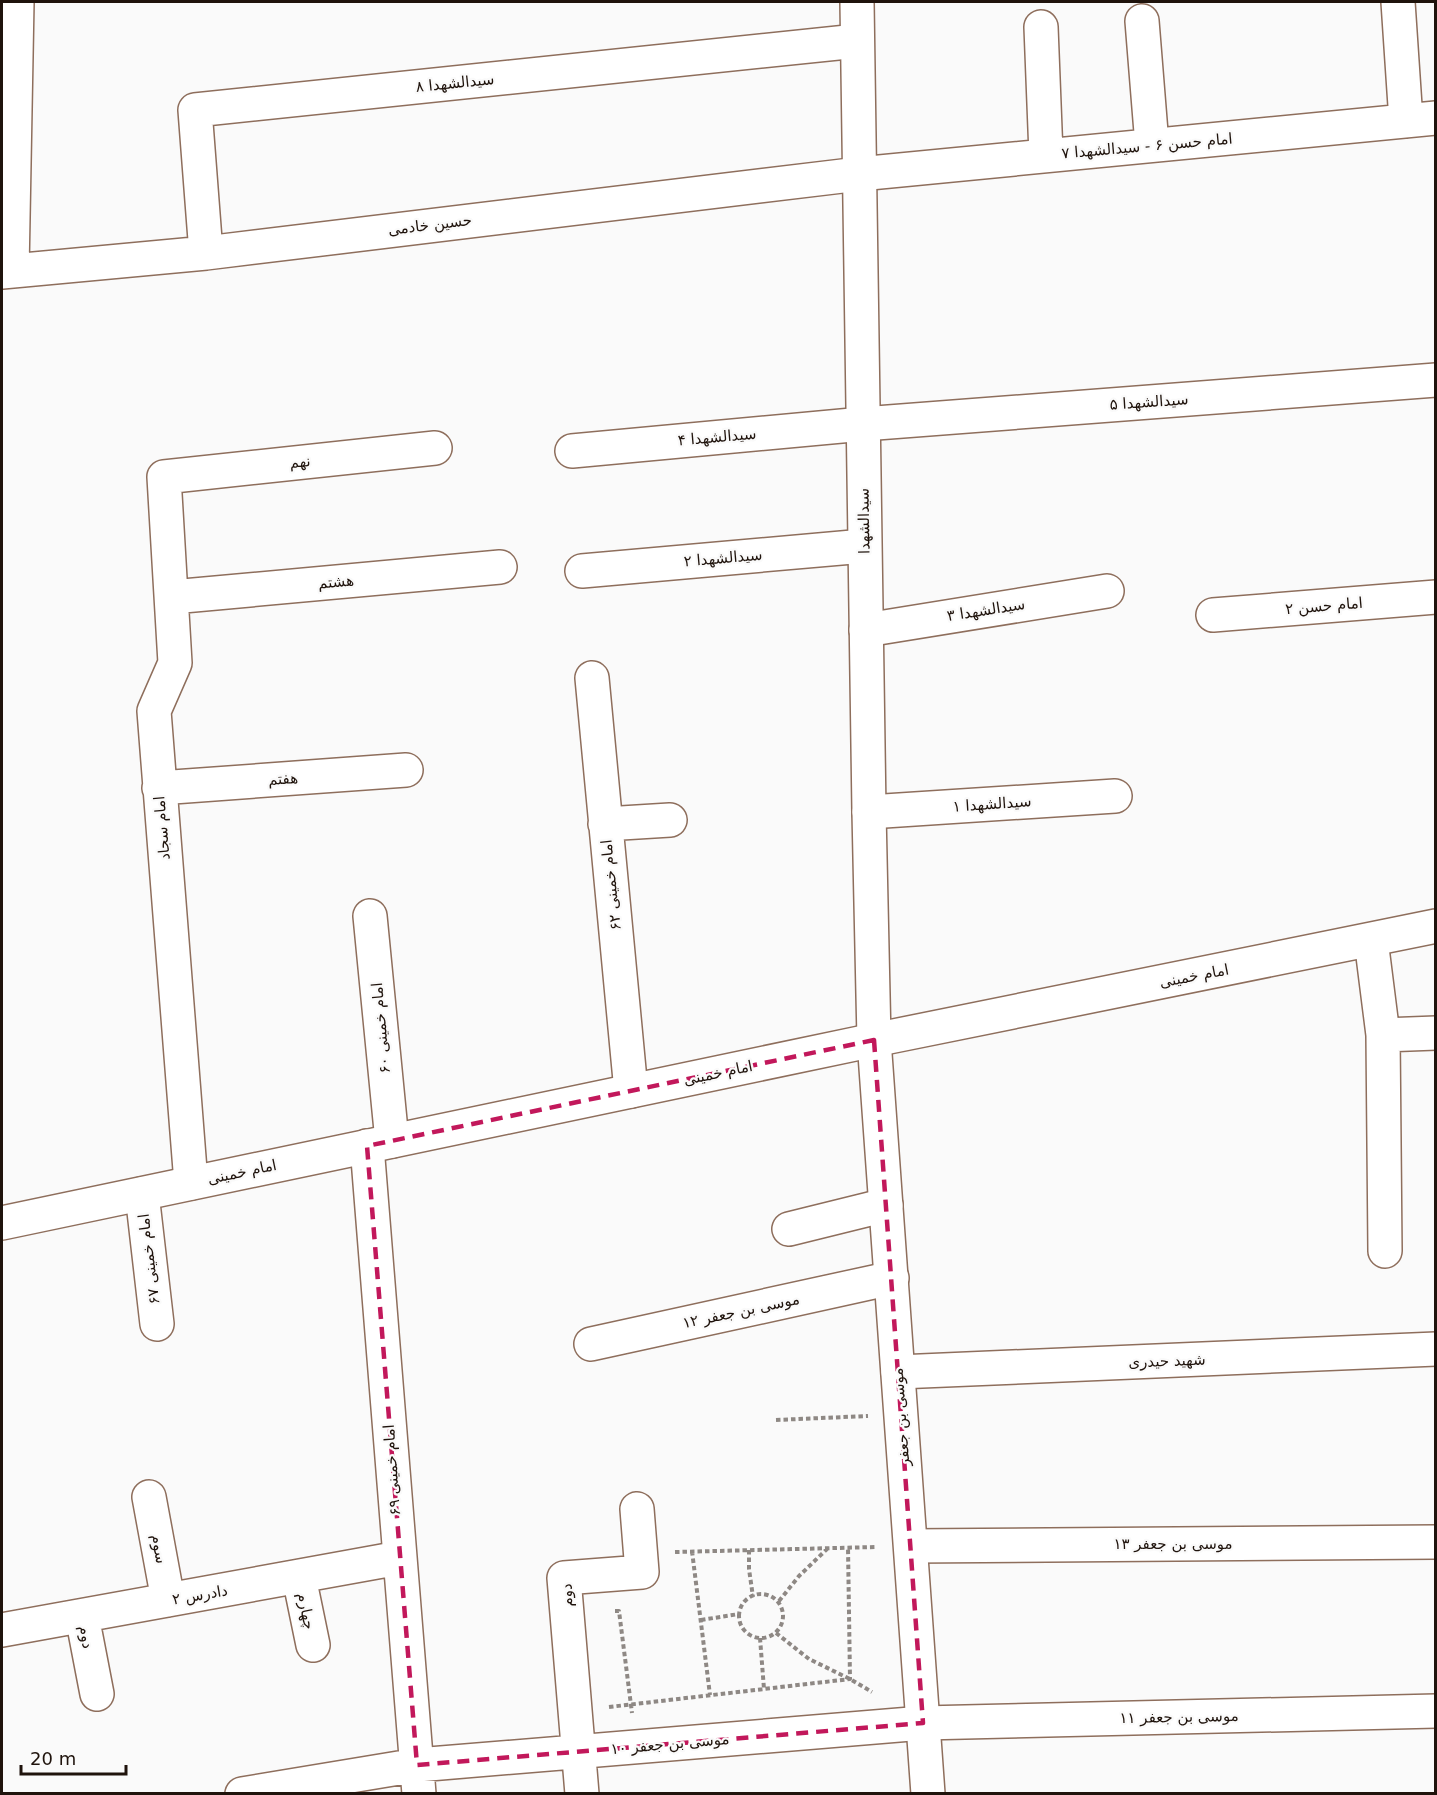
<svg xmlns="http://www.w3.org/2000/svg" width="1437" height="1795" font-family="'DejaVu Sans',Cairo,sans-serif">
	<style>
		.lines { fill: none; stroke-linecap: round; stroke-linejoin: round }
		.minor-casing { stroke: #8e6e5c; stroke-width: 36 }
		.tertiary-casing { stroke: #8e6e5c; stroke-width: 36 }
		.secondary-casing { stroke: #8e6e5c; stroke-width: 36 }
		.path { stroke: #8e8884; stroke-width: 4; stroke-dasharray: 4.5 3; stroke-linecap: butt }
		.minor { stroke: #fff; stroke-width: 33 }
		.tertiary { stroke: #fff; stroke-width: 33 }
		.secondary { stroke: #fff; stroke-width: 33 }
		.marked { fill: none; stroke: #c2185b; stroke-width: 4.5; stroke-dasharray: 12 8; stroke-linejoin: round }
		.labels { text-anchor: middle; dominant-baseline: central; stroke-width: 4.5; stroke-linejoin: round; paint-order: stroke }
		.street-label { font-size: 15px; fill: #1f130c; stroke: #fafafa }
	</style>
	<rect width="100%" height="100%" fill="#fafafa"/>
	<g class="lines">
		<!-- minor casing -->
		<g class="minor-casing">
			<path id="minor" d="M1398,2L1406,121
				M1142,21L1152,145
				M1041,27L1046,155
				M206,253L195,110L857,41
				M12,271L17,2
				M2,272L206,253L859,174L1436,118
				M572,451L863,424L1436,380
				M582,571L864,546
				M172,597L500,567
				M1213,615L1436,597
				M866,630L1107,591
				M592,678L631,1091
				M159,788L406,770
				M869,812L1115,796
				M605,824L670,820
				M370,916L392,1141
				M1371,940L1383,1035L1436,1033
				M1383,1035L1385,1251
				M367,1146L419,1794
				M191,1183L154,711L175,663L164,477L435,448
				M142,1194L157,1324
				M789,1229L886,1205
				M591,1344L892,1278
				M898,1372L1436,1349
				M149,1497L168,1600
				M911,1546L1436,1542
				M299,1577L313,1645
				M82,1616L97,1694
				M2,1630L399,1558
				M242,1794L417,1765L923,1723L1436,1711
				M582,1794L564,1578L642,1572L637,1509"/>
		</g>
		<!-- tertiary casing -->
		<g class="tertiary-casing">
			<path id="tertiary" d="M857,2L869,812L874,1040L928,1794"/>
		</g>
		<!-- secondary casing -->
		<g class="secondary-casing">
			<path id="secondary" d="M2,1223L874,1040L1436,926"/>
		</g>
		<!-- path -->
		<path class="path" d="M776,1420L868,1416
			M749,1550V1569L753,1597
			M692,1551L710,1695
			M675,1552L877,1547
			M739 1616a22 22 0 1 1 44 0a22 22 0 1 1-44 0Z
			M779,1601L799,1576L827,1549
			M615,1611H619L632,1713
			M701,1620L739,1614
			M776,1633L809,1659L850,1679L872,1692
			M760,1638L764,1689
			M609,1707L850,1679L848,1547"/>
		<!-- minor -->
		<use href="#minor" class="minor"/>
		<!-- tertiary -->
		<use href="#tertiary" class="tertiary"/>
		<!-- secondary -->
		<use href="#secondary" class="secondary"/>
	</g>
	<!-- marked area -->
	<path class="marked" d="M874,1040L923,1723L417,1765L367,1146Z"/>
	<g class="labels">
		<!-- street labels -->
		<g class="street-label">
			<text transform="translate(455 83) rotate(-6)">سیدالشهدا ۸</text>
			<text transform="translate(1147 146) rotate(-5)">امام حسن ۶ - سیدالشهدا ۷</text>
			<text transform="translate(430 225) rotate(-7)">حسین خادمی</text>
			<text transform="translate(1149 402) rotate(-4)">سیدالشهدا ۵</text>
			<text transform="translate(717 437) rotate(-5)">سیدالشهدا ۴</text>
			<text transform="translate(300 462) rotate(-6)">نهم</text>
			<text transform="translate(864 521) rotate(-91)">سیدالشهدا</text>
			<text transform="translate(723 558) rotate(-5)">سیدالشهدا ۲</text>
			<text transform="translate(336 582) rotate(-5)">هشتم</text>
			<text transform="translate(1324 606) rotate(-5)">امام حسن ۲</text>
			<text transform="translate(986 610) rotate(-9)">سیدالشهدا ۳</text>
			<text transform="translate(283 779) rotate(-4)">هفتم</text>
			<text transform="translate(992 804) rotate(-4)">سیدالشهدا ۱</text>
			<text transform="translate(162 828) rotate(-95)">امام سجاد</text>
			<text transform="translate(611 885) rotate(-96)">امام خمینی ۶۲</text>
			<text transform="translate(1194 976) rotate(-11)">امام خمینی</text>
			<text transform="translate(381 1028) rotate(-95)">امام خمینی ۶۰</text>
			<text transform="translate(718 1073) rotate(-12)">امام خمینی</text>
			<text transform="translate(242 1172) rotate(-12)">امام خمینی</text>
			<text transform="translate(149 1259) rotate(-97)">امام خمینی ۶۷</text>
			<text transform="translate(741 1311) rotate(-12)">موسی بن جعفر ۱۲</text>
			<text transform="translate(1167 1361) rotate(-2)">شهید حیدری</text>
			<text transform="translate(901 1417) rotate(-94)">موسی بن جعفر</text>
			<text transform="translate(392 1470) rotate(-94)">امام خمینی ۶۹</text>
			<text x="1173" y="1544">موسی بن جعفر ۱۳</text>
			<text transform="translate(159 1549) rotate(80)">سوم</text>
			<text transform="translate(200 1595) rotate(-10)">دادرس ۲</text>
			<text transform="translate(567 1595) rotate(-90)">دوم</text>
			<text transform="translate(306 1611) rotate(78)">چهارم</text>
			<text transform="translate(86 1637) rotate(79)">دوم</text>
			<text transform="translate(1179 1717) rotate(-1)">موسی بن جعفر ۱۱</text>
			<text transform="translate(670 1744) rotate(-5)">موسی بن جعفر ۱۰</text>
		</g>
	</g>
	<!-- border -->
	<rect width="1437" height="1795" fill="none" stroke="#1f130c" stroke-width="6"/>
	<!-- scale -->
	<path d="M21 1765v9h105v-9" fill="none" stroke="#1f130c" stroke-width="3"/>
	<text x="30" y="1765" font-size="18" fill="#1f130c" stroke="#fafafa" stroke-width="4.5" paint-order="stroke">20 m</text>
</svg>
